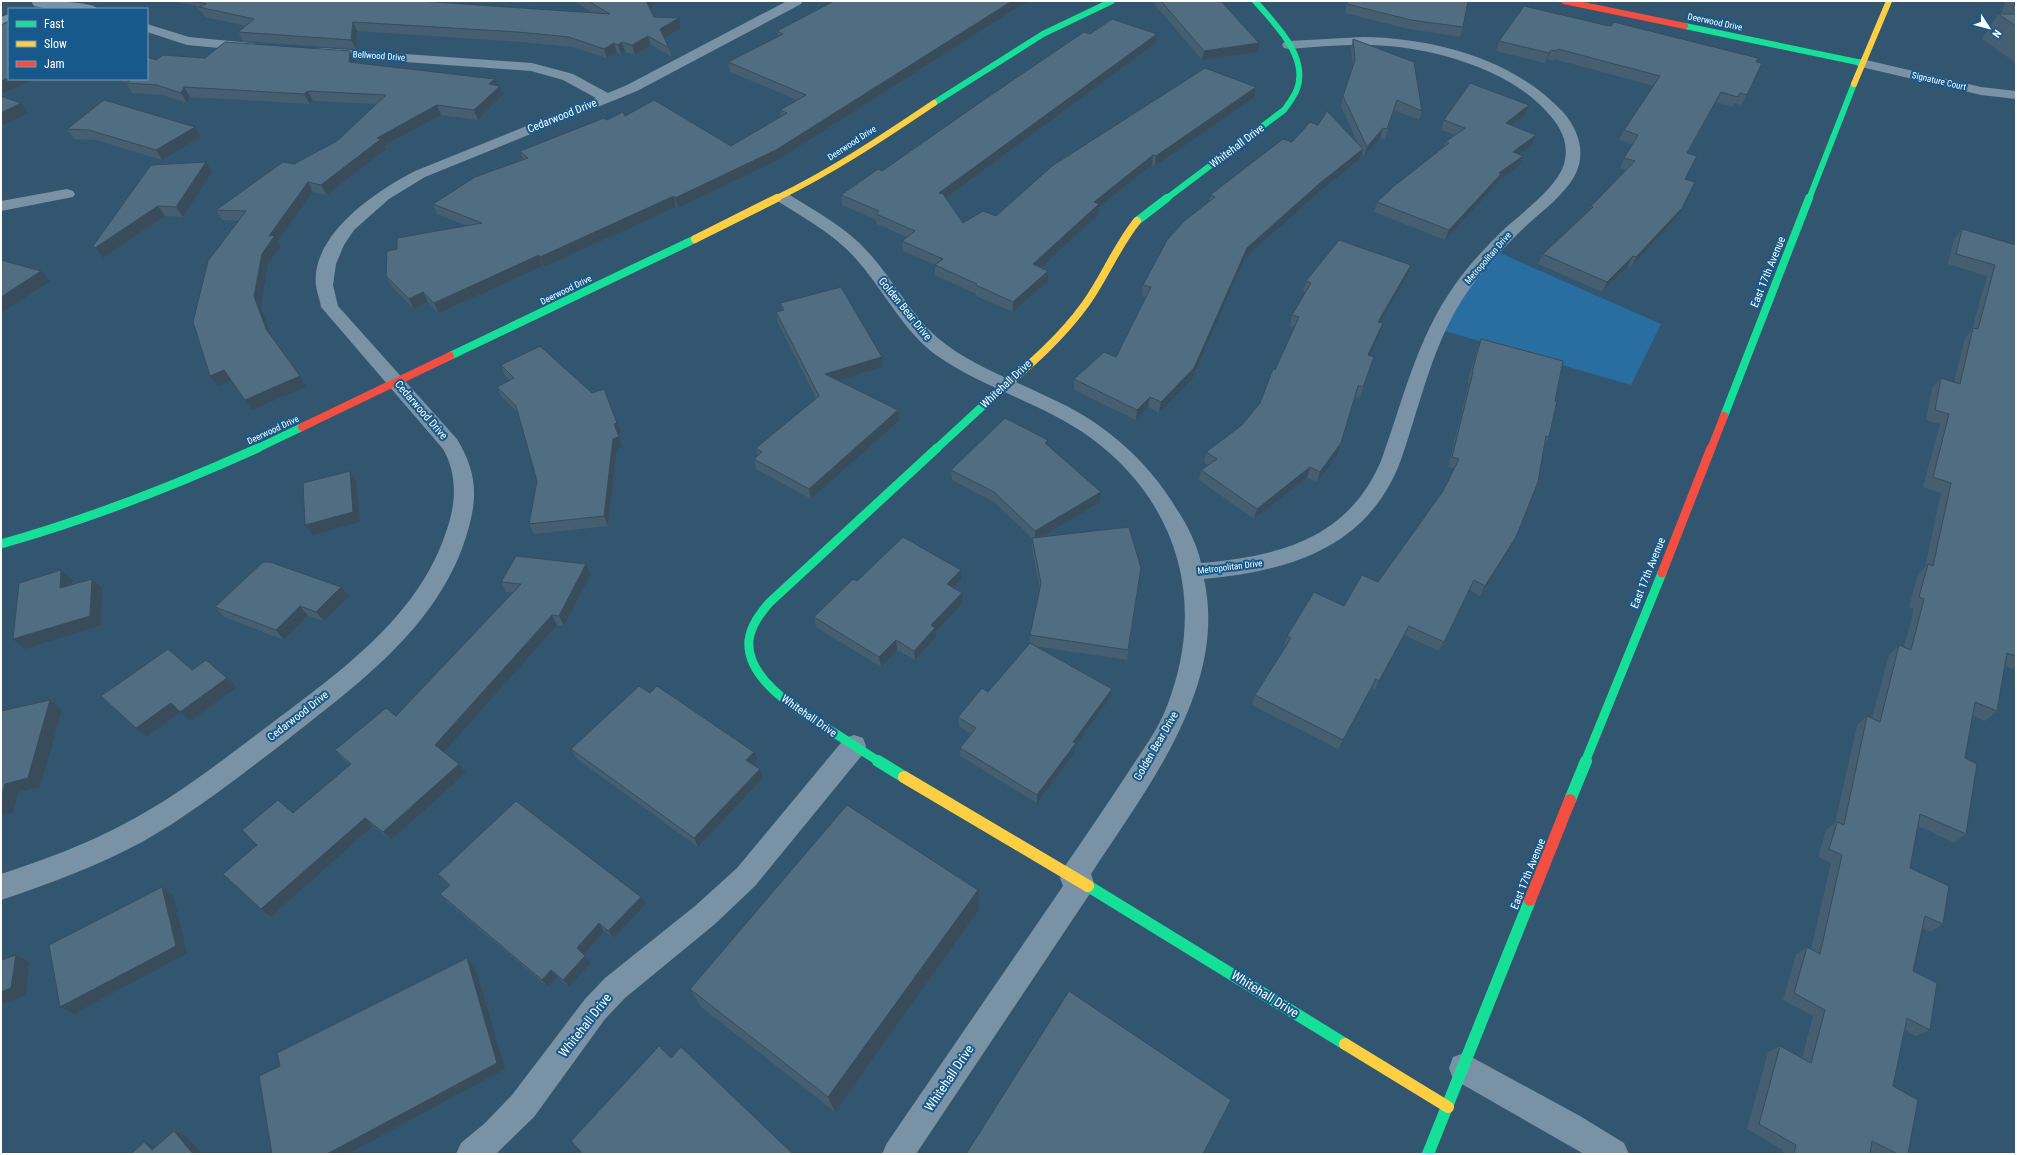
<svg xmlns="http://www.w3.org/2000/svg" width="2017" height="1155" font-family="'Roboto Condensed',sans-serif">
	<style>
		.green { fill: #286ea0 }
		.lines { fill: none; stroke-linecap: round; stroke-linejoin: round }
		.street { fill: #7992a5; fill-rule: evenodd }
		.fast-far3 { stroke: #16e098; stroke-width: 6 }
		.fast-far2 { stroke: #16e098; stroke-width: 8 }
		.fast-far1 { stroke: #16e098; stroke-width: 9 }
		.fast { stroke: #16e098; stroke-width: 12 }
		.slow-far2 { stroke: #ffcf43; stroke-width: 6 }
		.slow-far1 { stroke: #ffcf43; stroke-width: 8 }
		.slow { stroke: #ffcf43; stroke-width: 12 }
		.jam-far3 { stroke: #f24e42; stroke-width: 6 }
		.jam-far2 { stroke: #f24e42; stroke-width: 8 }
		.jam-far1 { stroke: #f24e42; stroke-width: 9 }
		.jam { stroke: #f24e42; stroke-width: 12 }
		.wall { fill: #455e70 }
		.shaded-wall { fill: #384c5b }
		.building { fill: #506d82; stroke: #384c5b }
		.labels { text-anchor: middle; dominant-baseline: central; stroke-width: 4; stroke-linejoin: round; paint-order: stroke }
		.far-street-label { font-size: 9px; fill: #fff; stroke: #17598b }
		.street-label { font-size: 11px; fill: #fff; stroke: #17598b }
		.near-street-label { font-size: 13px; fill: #fff; stroke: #17598b }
	</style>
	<rect width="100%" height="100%" fill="#325670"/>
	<!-- green -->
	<path class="green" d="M1493,250L1661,324L1631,385L1438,329Z"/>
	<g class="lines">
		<!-- street -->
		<path class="street" d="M33,1C44,1 93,1 98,9C77,9 54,11 34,6L32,3Z
			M787,1H803L801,4L637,91L425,177L389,199L354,230L344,245L336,264L333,285L338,306L457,439C478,474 478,499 466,537C437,629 354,687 282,744C237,778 192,814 142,842C97,866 49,884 1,900V874C43,860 85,845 124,824C174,798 219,763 264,729C335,675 417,620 446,532C456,505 458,475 443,449L321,307C320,300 317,293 316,286C310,235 376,191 415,171L596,98L563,80L531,71L321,56L316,55L314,52L316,49L321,48L532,63L573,74L608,93L627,85Z
			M9,14V23L1,26V17Z
			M147,24L189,37L251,43L256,44L258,47L256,50L251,51L187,45L147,32Z
			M1363,37C1434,38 1514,59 1563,112C1578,129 1586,152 1576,173C1566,194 1542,211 1525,227C1502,249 1479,273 1462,300C1433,346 1421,400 1404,451C1374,545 1294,571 1204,579C1228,687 1146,789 1091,874L1094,883L1091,892L916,1154H882L887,1143L1063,886L1060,878L1063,869C1086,835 1109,802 1131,768C1144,748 1159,728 1167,706C1207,604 1179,503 1091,438C1043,403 984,389 936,355C902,330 884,290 856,259C834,234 804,218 776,200L774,197L776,194H788C815,211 846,227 868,252C893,279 910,314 939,339C970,365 1011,379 1048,397C1102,421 1145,457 1176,508C1187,524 1197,544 1201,563C1278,556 1347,540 1381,461C1403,401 1416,340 1454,286C1467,267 1484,249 1501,232C1520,214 1557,188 1564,164C1570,142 1560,126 1546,111C1506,67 1429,47 1372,45C1344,44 1317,47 1289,49L1284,48L1282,45L1284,42L1289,41Z
			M1862,59L1981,87L2016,91V99L1981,95L1857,66L1855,63L1857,60Z
			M67,189L73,191L75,194L73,197L1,211V201Z
			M854,735L863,738L866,746L863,754L755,886L715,924L625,998L605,1019L534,1117L496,1154H456L461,1143L485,1123L512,1095L585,999L605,978L695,906L737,868L845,738Z
			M1464,1053L1580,1116L1624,1143L1629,1154H1584L1453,1079L1449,1068L1453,1057Z"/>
		<!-- fast-far3 -->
		<path class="fast-far3" d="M1685,26L1862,63
			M934,103L1043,34L1112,1
			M1166,199L1284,110C1289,103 1294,97 1297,89C1309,56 1274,23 1255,1
			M1809,199L1854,84"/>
		<!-- fast-far2 -->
		<path class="fast-far2" d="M1137,221L1167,198
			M450,356L695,239
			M1724,416L1809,198
			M256,449L302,427
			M936,449L987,402"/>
		<!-- fast-far1 -->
		<path class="fast-far1" d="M1,544C89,519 174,486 258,448
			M880,762C863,752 848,741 831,731C802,712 745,681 749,640C751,625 760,614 769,603L937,448
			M1585,762L1662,573"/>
		<!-- fast -->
		<path class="fast" d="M878,761L904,777
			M1570,800L1586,761
			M1088,886L1345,1044
			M1428,1154L1530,900"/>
		<!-- slow-far2 -->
		<path class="slow-far2" d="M1854,84L1889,1
			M775,199C831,172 882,138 934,103"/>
		<!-- slow-far1 -->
		<path class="slow-far1" d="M695,239L777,198
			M987,402C1021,372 1057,343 1084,306C1104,279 1116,247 1137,221"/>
		<!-- slow -->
		<path class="slow" d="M904,777L1088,886
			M1345,1044L1448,1107"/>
		<!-- jam-far3 -->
		<path class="jam-far3" d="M1564,1L1685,26"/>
		<!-- jam-far2 -->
		<path class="jam-far2" d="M302,427L450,356
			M1711,449L1724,416"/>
		<!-- jam-far1 -->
		<path class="jam-far1" d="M1662,573L1711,448"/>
		<!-- jam -->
		<path class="jam" d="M1530,900L1570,800"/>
	</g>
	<!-- wall -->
	<path class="wall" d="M172,1H433L432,2L594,13L574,1H658L651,10L654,17L679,18L681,28L664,37L669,48L672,57L651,45L635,55L625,52L621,54L617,53L607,58L572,47L521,42L357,31L356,49L243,41L238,32L246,26L205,17L201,11L198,10L196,6Z
		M834,1H1033L1021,5L778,160L678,208L676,207L544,267L543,266L439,313L428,302L414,309L391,286L386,276L397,249L467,226L437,214L433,204L523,159L520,151L607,120L625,116L731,146L781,116L780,110L797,100L730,72L728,62L778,36L777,31Z
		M1152,1H1221L1258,52L1202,60Z
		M1347,1H1468L1463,27L1460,37L1409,29L1345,13Z
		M2005,1H2016V63L1982,39L1998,14H2001Z
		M1090,34H1157L1156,43L946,198L963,223L996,216L1256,87L1255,97L1155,166L1152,165L1099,207V214L1040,268L1048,271V281L1013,312L976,296V294L935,275V265L903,251L902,241L907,237L877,224L876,220L842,205L841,195L882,171Z
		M1353,39L1422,111L1419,120L1394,110L1385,139L1380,138L1364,157L1362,152L1360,159L1318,193L1245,258L1192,379L1159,413L1148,407L1136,420L1074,390V379L1116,357L1146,297L1142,296L1143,285L1209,202L1210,195L1292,142L1358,144L1341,106L1343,96L1353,68L1351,48Z
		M1499,41L1756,62L1747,95L1741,105L1735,103L1733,107L1716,102L1688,153L1685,179L1676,218L1631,267L1628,266L1602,292L1538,264L1543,254L1588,212L1591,206L1626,170L1620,168L1624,158L1632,144L1619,140L1624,130L1654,86L1554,59L1553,61L1547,59L1545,63L1496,51Z
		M205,58L355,60L354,62L500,86L503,95L478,120L441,115L384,146L386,149L327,195L313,192L278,241L281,246L268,264L261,307L272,337L306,387L252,410L231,380L218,386L239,221L222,220L216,210L294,164L337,141L376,104L313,101L310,104L190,97L187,103L163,95L132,93L126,83H127L116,79H147L156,60Z
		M1525,115L1512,125L1536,135L1532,145L1519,155V166L1498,181L1497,184L1445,240L1374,212L1377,202L1444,147L1445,142L1455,135L1441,130L1444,120Z
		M195,127L201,137L162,160L96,140L74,139L67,129Z
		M212,172L183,217L165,216L103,258L93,246Z
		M1962,229L2016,245V670L2005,666L1997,711L1985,721L1973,715L1965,758L1966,834L1954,843L1918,826L1910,868L1943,924L1930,932L1922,928L1913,971L1930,1030L1916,1036L1905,1030L1893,1086L1898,1154H1874L1870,1152V1154H1783V1150L1747,1129L1768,1052L1780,1046L1802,1058L1813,1016L1783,1000L1796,954L1807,947L1811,949L1831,863L1818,857L1826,830L1835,823L1857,725L1867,716L1872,718L1889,655L1899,645L1904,647L1914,609L1909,607L1918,574L1925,567L1941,493L1923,487L1940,424L1926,420L1932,388L1941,378L1954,382L1965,338L1972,330L1987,276L1948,264L1954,239Z
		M1411,265L1408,275L1380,322L1383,323L1380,333L1369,356L1374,357L1360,398L1355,397L1338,454L1317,482L1307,478L1254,519L1199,480L1201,470L1208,465L1204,462L1206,452L1242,425L1260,403L1294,327L1290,326L1292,315L1305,292L1303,291L1306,281Z
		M780,303L882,357L883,367L838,380L899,421L811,499L756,469L754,459L758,456L756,448L816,398L778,323L776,312L782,311Z
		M1481,339L1555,401L1549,437L1545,446L1511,547L1480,596L1469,590L1439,651L1404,635L1375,690L1371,688L1338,749L1252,705L1255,695L1286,646L1284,645L1287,636L1344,606L1378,582L1443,491L1454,469L1448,467L1469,383L1467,382L1477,350Z
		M501,365L621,433L618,434L623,447L617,449L608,526L534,534L529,524L537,481L518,413L502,397L497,387L510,380L505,376Z
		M1048,446L1100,502L1041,537L1141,568L1127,660L1034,646L1112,689L1110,698L1075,746V752L1037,803L960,756V748L971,734L959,726L958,717L988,692L1030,644V635L1040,589L1032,548V538L994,502L952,480L951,470Z
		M586,564L591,574L564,626L557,625L443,752L459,764L466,773L391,840L373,826L271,917L257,845L350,765L343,759L335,750L396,716L513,592H506L501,582Z
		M961,570V580L954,588L962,593L963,603L936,631V637L915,660L897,650L881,667L816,627L814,617L857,581Z
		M349,596L324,621L308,616L284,640L224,617L215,607Z
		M650,693L757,760L753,765L760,769L763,778L698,847L576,758L571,749Z
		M438,874L646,904L614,938L604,931L584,955L591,963L569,987L558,977L548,987L447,902L440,894L449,886Z
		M979,910L835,1112L701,1007L690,989Z"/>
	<!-- shaded-wall -->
	<path class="shaded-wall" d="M649,1H658L649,12L647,3Z
		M1012,1H1033L1021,5L778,160L678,208L675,198Z
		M679,18L681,28L662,39L660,29Z
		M353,22L357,31L356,49L351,40Z
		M1157,34L1156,43L939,203V193Z
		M648,36L651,45L635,55L632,45Z
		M622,42L625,52L621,54L618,45Z
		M614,43L617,53L607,58L604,49Z
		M1259,43L1258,52L1202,60L1204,51Z
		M1551,50L1547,59L1545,63L1549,53Z
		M350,51L355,60L354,71L349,62Z
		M9,78V79H35L1,94V81Z
		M495,79L498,87L500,86L503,95L478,120L474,110L489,84Z
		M184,87L190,97L187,103L181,93Z
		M1256,87L1255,97L1155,166L1156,156Z
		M308,91L313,101L310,104L304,94Z
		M21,103L28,113L1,126V113Z
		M437,105L441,115L384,146L386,149L327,195L321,185L377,138Z
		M1529,105L1525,115L1502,133L1506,123Z
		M195,127L201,137L162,160L156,150Z
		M1383,128L1380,138L1364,157L1367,147Z
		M1536,135L1532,145L1509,162L1513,152Z
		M1363,149L1360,159L1318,193L1245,258L1192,379L1159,413L1161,402L1247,248L1320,183Z
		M1153,155L1152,165L1099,207V214L1033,275V264L1094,202Z
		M1523,156L1519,166L1498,181L1497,184L1445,240L1449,230L1499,173Z
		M206,162L212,172L183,217L176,207Z
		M308,182L313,192L278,241L281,246L268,264L261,307L273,339L266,329L254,296L262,254L269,236Z
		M674,196L676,207L544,267L540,257Z
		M158,206L165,216L103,258L95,248Z
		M1682,208L1676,218L1631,267L1636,257Z
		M539,255L543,266L439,313L434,303Z
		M1633,256L1628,266L1602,292L1607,282Z
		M1411,265L1408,275L1374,332L1378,322Z
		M41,271L50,281L1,313V297Z
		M1048,271V281L1013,312V302Z
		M423,292L428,302L414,309L409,299Z
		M1383,323L1380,333L1365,366L1368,355Z
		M882,357L883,367L826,384L825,374Z
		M224,370L232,380L218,386L210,376Z
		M300,376L306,387L252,410L245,400Z
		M1150,397L1148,407L1136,420L1137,410Z
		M608,399L621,433L618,434L614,424Z
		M898,410L899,421L811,499L809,489Z
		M619,437L623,447L617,449L608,526L604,516L613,439Z
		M1048,440V450L1045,443Z
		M1341,443L1338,454L1317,482L1320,472Z
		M1310,467L1307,478L1254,519L1257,509Z
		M350,471L356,481L360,522L313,535L305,525Z
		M1101,492L1100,502L1035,541V531Z
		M1516,537L1511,547L1480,596L1485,586Z
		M586,564L591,574L564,626L559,616Z
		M61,570L72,580L71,598L60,588Z
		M961,570V580L948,594L947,584Z
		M92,579L102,588L101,625L25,649L13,639Z
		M341,587L349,596L324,621L316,612Z
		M962,593L963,603L936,631V637L915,660L914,651L931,625Z
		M300,606L308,616L284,640L276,630Z
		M552,615L557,625L442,754L435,745Z
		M1409,626L1404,635L1375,690L1379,681Z
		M896,640L897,650L881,667L879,657Z
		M227,678L237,687L190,721L180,712L147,737L136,728L171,703Z
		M1112,689L1110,698L1075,746V752L1037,803V795L1073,742Z
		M50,700L62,710L40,787L18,792L13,813L1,816V800L5,784Z
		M754,752L757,760L749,769L746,760Z
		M459,764L466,773L391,840L383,832Z
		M760,769L763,778L698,847L694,838Z
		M365,818L373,826L271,917L261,909Z
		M162,887L173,895L187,953L74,1014L60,1007Z
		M978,890L979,910L835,1112L828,1097Z
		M641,897L646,904L614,938L608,931Z
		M599,923L604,931L583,956L577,948Z
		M16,955L29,962L26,995L2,1004L1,1009V992Z
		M585,956L591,963L569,987L563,980Z
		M467,958L475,966L505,1069L347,1154H327Z
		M551,970L558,977L548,987L542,980Z
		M174,1131L186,1136L202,1154H193Z
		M144,1142L157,1147L152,1150Z"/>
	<!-- building -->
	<path class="building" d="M194,1H420L610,14L588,1H649L647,3L654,17L679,18L660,29L669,48L648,36L632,45L622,42L618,45L614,43L604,49L569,37L518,32L353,22L351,40L238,32L254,19L199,7L206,4Z
		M834,1H1012L776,150L675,198L674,196L540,257L539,255L434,303L423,292L409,299L386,276L387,251L397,249V238L482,223L433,204L475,177L528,158L520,151L604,118L607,120L623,112L625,116L654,100L731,146L787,113L780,110L806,95L728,62L783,34L777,31Z
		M1161,1H1221L1259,43L1204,51Z
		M1348,1H1468L1463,27L1411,20L1347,4Z
		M2015,1H2016V12L2013,9Z
		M1524,6L1605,25L1611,26L1614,22L1758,58L1756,62L1762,63L1747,95L1740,93L1738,97L1721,92L1687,153L1697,156L1685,179L1695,182L1682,208L1636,257L1633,256L1607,282L1543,254L1593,207L1591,206L1635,161L1624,158L1638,135L1624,130L1660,76L1558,49L1557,51L1551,50L1549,53L1499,41Z
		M1998,14H2016V26Z
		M1112,19L1157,34L939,193L943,194L963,223L983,211L996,216L1052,166L1205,68L1256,87L1156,156L1153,155L1094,202L1099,204L1033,264L1048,271L1013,302L976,285L977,284L935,265L943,259L902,241L915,231L876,214L879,211L841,195L878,169L882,171L985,99L1084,32L1090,34Z
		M9,21V78L1,81V25Z
		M1353,39L1414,62L1422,111L1397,100L1387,129L1383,128L1367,147L1343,96L1355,60Z
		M225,42L350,51L349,62L495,79L489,84L500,86L474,110L437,105L377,138L381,139L321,185L308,182L269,236L275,235L262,254L254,296L266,329L300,376L245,400L224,370L210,376L193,322L208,261L246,211L216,210L283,162L294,164L337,141L386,95L308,91L304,94L184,87L181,93L157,85L126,83L132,79H147V57L156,60L163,55L205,58Z
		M1470,83L1529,105L1506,123L1536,135L1513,152L1523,156L1499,173L1501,174L1449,230L1377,202L1394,186L1449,143L1445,142L1465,128L1444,120Z
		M1,96L21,103L1,113Z
		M104,100L195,127L156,150L89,130L67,129Z
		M1327,111L1363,149L1320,183L1247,248L1194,368L1161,402L1150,397L1137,410L1074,379L1104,352L1116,357L1151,287L1143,285L1167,240L1184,221L1215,197L1210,195L1283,139L1292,142L1310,122L1318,125Z
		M206,162L176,207L158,206L95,248L93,246L151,165Z
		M1962,229L2016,245V656L2007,653L1997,711L1975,702L1965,758L1977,764L1966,834L1920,814L1910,868L1949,886L1943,924L1925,916L1913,971L1937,983L1930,1030L1907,1018L1893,1086L1918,1100L1908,1154H1898L1872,1141L1870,1154H1794L1796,1145L1759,1124L1780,1046L1811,1063L1825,1010L1794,993L1807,947L1820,954L1842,855L1829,849L1837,822L1844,825L1867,716L1880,722L1899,645L1911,650L1924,599L1919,597L1928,564L1933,566L1951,483L1933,477L1949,414L1935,410L1941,378L1960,384L1973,328L1978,329L1995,265L1956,254Z
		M1339,240L1411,265L1378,322L1383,323L1368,355L1374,357L1363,387L1358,386L1341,443L1320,472L1310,467L1257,509L1201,470L1217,459L1206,452L1242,425L1260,403L1273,369L1275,370L1299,317L1292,315L1311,283L1306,281Z
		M1,260L41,271L1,297Z
		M841,287L882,357L825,374L898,410L809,489L754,459L762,452L756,448L819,396L776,312L784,310L780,303Z
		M1481,339L1563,361L1555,401H1557L1549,437L1546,436L1538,482L1516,537L1485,586L1474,580L1444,642L1409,626L1379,681L1376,679L1343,740L1255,695L1291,638L1287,636L1314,592L1344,606L1362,575L1378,582L1443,491L1459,459L1452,457L1473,372H1472Z
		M540,346L592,393L604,389L617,423L614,424L619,437L613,439L604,516L529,524L537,481L516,406L497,387L514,378L501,365Z
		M1005,418L1048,440L1045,443L1101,492L1035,531L994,492L951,470Z
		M350,471L353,512L305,525L303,483Z
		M1129,527L1141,568L1128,650L1030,635L1041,583L1032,538Z
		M903,537L961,570L947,584L962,593L931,625L935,628L914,651L896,640L879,657L814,617L853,579L857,581Z
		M516,556L586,564L559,616L552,615L435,745L459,764L383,832L365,818L261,909L223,874L257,845L242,830L278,800L293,813L351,764L335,750L386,708L396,716L521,584L501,582Z
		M263,562H270L341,587L316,612L300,606L276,630L215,607Z
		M61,570L60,588L92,579L90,616L13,639L19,583Z
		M1030,643L1112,689L1073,742L1076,743L1037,795L960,748L976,728L958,717L982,688L988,692Z
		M168,649L192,670L206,660L227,678L180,712L171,703L136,728L101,696Z
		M639,686L650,693L657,686L754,752L746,760L760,769L694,838L571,749Z
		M50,700L28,778L5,784L1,800V711Z
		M516,801L641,897L608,931L599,923L577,948L585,956L563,980L551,970L542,980L440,894L450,885L438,874Z
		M847,805L978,890L828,1097L690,989Z
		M162,887L176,946L60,1007L49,945Z
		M16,955L11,988L1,992V960Z
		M467,958L497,1063L327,1154H272L259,1076L280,1066L277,1053Z
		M1069,991L1231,1100L1203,1154H966Z
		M659,1046L671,1058L681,1047L793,1154H583L571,1141Z
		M174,1131L193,1154H131L144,1142L152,1150Z"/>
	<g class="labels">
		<!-- far-street labels -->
		<g class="far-street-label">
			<text transform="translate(1715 22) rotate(12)">Deerwood Drive</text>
			<text transform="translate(379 56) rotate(4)">Bellwood Drive</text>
			<text transform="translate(1939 81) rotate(13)">Signature Court</text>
			<text transform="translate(852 143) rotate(-33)">Deerwood Drive</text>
			<text transform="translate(1488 258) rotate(-49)">Metropolitan Drive</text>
			<text transform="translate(566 290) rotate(-26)">Deerwood Drive</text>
			<text transform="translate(273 430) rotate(-25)">Deerwood Drive</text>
			<text transform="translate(1230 567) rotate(-7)">Metropolitan Drive</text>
		</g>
		<!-- street labels -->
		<g class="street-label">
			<text transform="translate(562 116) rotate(-22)">Cedarwood Drive</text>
			<text transform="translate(1237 146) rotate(-37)">Whitehall Drive</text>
			<text transform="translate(1768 272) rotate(-68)">East 17th Avenue</text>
			<text transform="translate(905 309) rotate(51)">Golden Bear Drive</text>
			<text transform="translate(1006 384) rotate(-43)">Whitehall Drive</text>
			<text transform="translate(421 410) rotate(49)">Cedarwood Drive</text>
			<text transform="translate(1648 573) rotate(-68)">East 17th Avenue</text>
			<text transform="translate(298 716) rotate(-38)">Cedarwood Drive</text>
			<text transform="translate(809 716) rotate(35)">Whitehall Drive</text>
			<text transform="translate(1156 746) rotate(-60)">Golden Bear Drive</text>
			<text transform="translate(1528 874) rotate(-68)">East 17th Avenue</text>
		</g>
		<!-- near-street labels -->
		<g class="near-street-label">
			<text transform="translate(1265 994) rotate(32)">Whitehall Drive</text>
			<text transform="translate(585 1025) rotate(-52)">Whitehall Drive</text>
			<text transform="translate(949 1078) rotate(-56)">Whitehall Drive</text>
		</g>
	</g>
	<!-- border -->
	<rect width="2017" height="1155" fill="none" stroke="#ffffff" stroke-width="4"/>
	<!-- legend -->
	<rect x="8" y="8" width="140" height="72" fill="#17598b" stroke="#749bb9"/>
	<rect x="16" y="21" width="20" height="6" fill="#16e098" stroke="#749bb9"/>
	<text x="44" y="28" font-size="12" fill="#ffffff">Fast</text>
	<rect x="16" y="41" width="20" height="6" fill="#ffcf43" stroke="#749bb9"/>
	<text x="44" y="48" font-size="12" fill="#ffffff">Slow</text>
	<rect x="16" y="61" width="20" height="6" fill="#f24e42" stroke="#749bb9"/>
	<text x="44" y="68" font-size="12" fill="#ffffff">Jam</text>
	<!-- north arrow -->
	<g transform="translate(1989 28) rotate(126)" stroke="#17598b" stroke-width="3" paint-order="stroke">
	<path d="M0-3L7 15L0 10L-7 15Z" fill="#ffffff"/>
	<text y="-6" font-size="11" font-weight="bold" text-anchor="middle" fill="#ffffff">N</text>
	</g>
</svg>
